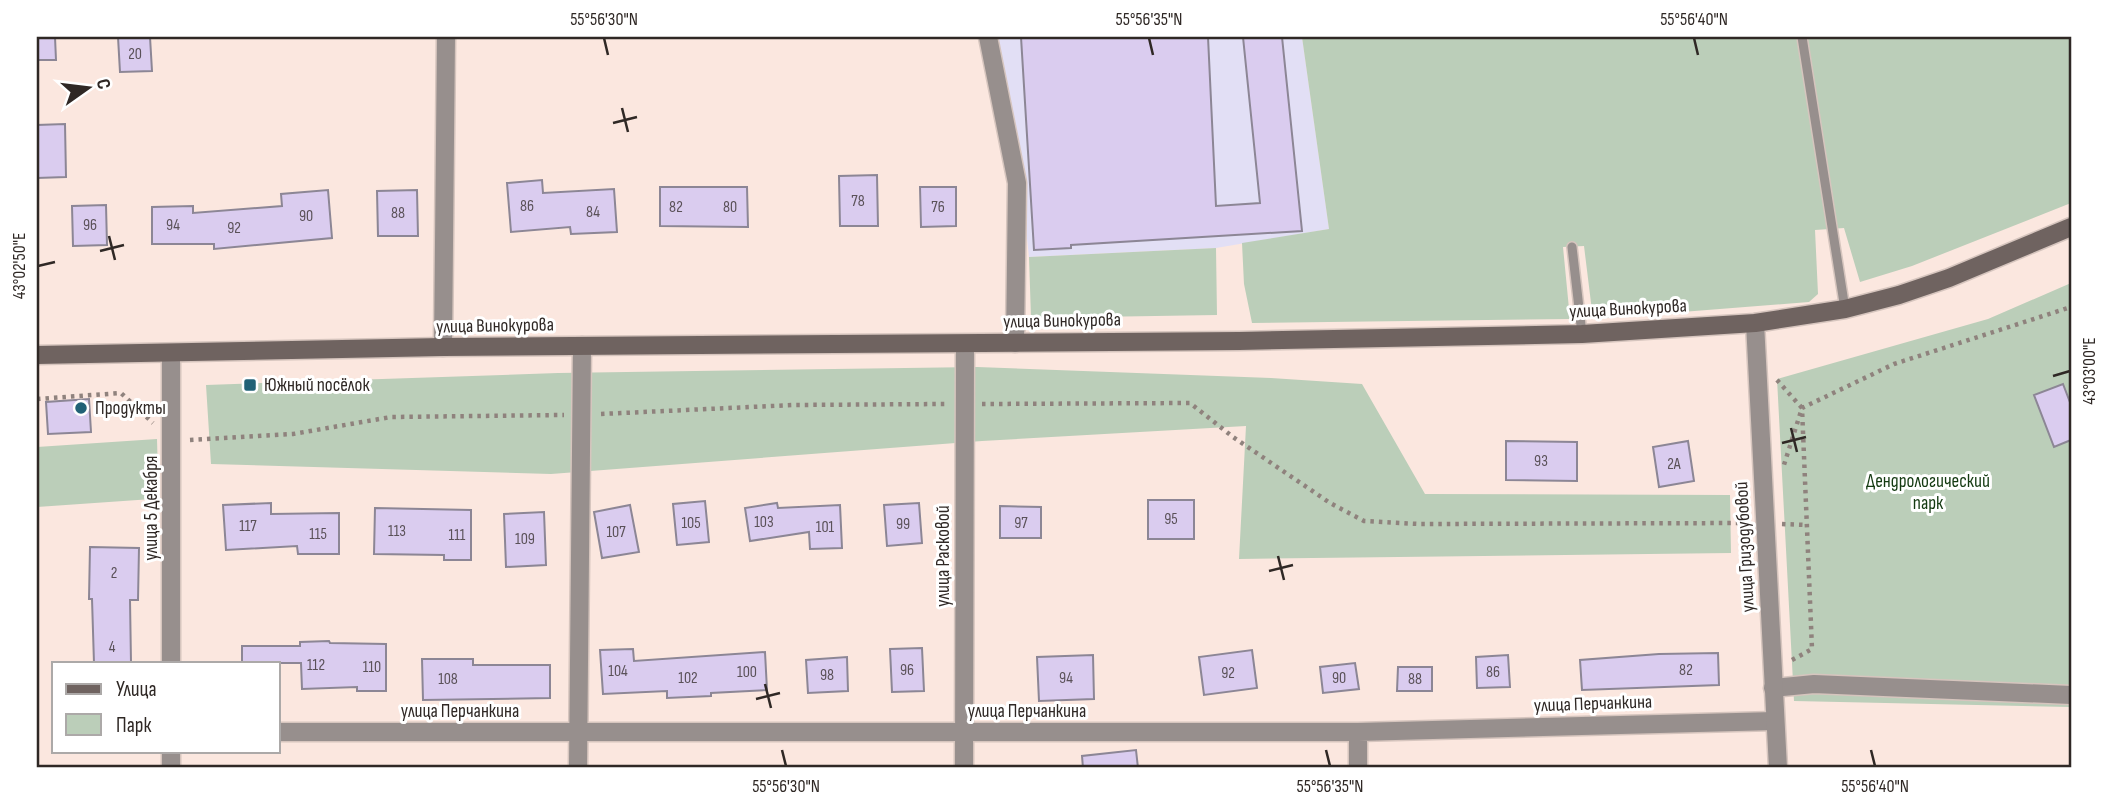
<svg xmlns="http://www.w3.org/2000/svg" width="2108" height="805" font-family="'Sofia Sans Condensed',sans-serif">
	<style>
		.industrial { fill: #e2dff5 }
		.green { fill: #bbceb9 }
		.building { fill: #daccef; stroke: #8c8695; stroke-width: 2 }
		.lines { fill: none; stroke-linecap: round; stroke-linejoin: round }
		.service-casing { stroke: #d6c5be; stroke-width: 12 }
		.minor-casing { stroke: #d6c5be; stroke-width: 21 }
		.tertiary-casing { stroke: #d6c5be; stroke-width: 21 }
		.secondary-casing { stroke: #d6c5be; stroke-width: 21 }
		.path { stroke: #8f827d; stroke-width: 4.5; stroke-dasharray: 3.5 5; stroke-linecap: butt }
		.service { stroke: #978f8d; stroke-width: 9 }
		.minor { stroke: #978f8d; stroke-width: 18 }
		.tertiary { stroke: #978f8d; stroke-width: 18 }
		.secondary { stroke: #6f6360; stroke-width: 18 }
		.ticks { fill: none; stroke: #2f2825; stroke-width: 2.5 }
		.poi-dot { fill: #216176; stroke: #fff; stroke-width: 2.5 }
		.labels { text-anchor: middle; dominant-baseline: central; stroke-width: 6; stroke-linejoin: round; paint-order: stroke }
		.number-label { font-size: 16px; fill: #5a5158 }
		.street-label { font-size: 19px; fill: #2f2825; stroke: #fff }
		.poi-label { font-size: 19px; fill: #2f2825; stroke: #fff; text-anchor: start }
		.park-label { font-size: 19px; fill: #143a11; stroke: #fff }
		.neatline { fill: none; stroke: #2f2825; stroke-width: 2.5 }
		.ticks-label { font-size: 18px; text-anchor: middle; fill: #2f2825 }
	</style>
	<rect width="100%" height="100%" fill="#fbe7df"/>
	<!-- industrial -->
	<path class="industrial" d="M992,37H1302L1329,229L1216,248L1029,257L1022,192Z"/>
	<!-- green -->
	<path class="green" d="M1302,37H2071V203L1912,266L1860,282L1844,228L1815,230L1818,294L1809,302L1593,319L1584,246L1563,247L1570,319L1252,323L1244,284L1242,243L1329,229Z
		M1216,248L1217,315L1031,318L1029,257Z
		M2071,283V707L1794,701L1777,379L1988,319Z
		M977,367L1271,378L1362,384L1425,494L1730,495L1731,553L1239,559L1246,426L982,441L551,474L211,464L206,385L558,373Z
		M157,439L158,476L152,499L37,507V447Z"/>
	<!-- building -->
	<path class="building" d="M37,37H55L56,60H37Z
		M118,37H150L152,71L120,72Z
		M1021,37H1208L1216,206L1260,203L1243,37H1282L1302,231L1071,245V248L1034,250Z
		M65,124L66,177L37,178V125Z
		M877,175L878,226H840L839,176Z
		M542,180L543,193L614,189L617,232L571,234L570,227L511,232L507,183Z
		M660,187H747L748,227L660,226Z
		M920,187H956V226L921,227Z
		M328,190L332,238L214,249V244H152V207L193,206V213L282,206L281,194Z
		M417,190L418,236H378L377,191Z
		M106,205L107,245L73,246L72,206Z
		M2063,384L2071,405V440L2054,447L2034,395Z
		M89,399L91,432L48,434L46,402Z
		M1506,441L1577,442V481L1506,480Z
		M1688,441L1694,481L1659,487L1653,447Z
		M1148,500H1194V539H1148Z
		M705,501L709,542L677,545L673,504Z
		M271,503V514L339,513V554H298L297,546L226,550L223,505Z
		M777,503L778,508L840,505L842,548L810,549L809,532L750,541L745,508Z
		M919,503L922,543L887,546L884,505Z
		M630,505L639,552L602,558L594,512Z
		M1000,506L1041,507V538H1000Z
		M375,508L471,510V560H444V555L374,554Z
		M544,512L546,565L506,567L504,514Z
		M90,547L139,548L138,600H130L131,663H94L92,599H89Z
		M329,641L330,643L386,644V691H357V687L302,689L301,663H242V646H300V642Z
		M922,648L924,691L892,692L890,649Z
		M633,649L634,661L765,652L767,690L711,693V696L667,698V691L603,694L600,650Z
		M1252,650L1257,688L1204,695L1199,657Z
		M1718,653L1719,685L1582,690L1580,660L1659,654Z
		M1093,655L1094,699L1039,701L1037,657Z
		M1508,655L1510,687L1477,688L1476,657Z
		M847,657L848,691L808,693L806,660Z
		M422,659H473V665H550V698L423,700Z
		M1355,663L1359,689L1323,693L1320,667Z
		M1398,667H1432V691H1397Z
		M1136,750L1138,768H1083L1082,756Z"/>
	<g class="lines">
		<!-- service casing -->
		<g class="service-casing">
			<path id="service" d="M1802,37L1845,309
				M1572,247L1582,334"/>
		</g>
		<!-- minor casing -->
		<g class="minor-casing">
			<path id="minor" d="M988,37L1017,183L1015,343
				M443,347L446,37
				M171,353V663
				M1773,688L1814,684L2071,695
				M278,732H1358L1775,721
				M171,751V768
				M578,768L582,346
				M964,768L965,344
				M1358,768V732"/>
		</g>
		<!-- tertiary casing -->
		<g class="tertiary-casing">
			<path id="tertiary" d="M1755,323L1778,768"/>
		</g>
		<!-- secondary casing -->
		<g class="secondary-casing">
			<path id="secondary" d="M37,355L443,347L1239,341L1582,334L1755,323L1845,309L1899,295L1949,278L2071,227"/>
		</g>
		<!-- path -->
		<path class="path" d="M1777,380L1802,408L1783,468
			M37,399L121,393L153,423
			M982,404L1190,403L1233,437L1330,503L1364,521L1419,524L1749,523
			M601,414L793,405L946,404
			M190,440L293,434L391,417L564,415
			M1782,524L1806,525
			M1792,660L1812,649L1802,408L1894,364L2071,307"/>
		<!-- service -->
		<use href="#service" class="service"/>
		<!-- minor -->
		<use href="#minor" class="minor"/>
		<!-- tertiary -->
		<use href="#tertiary" class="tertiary"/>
		<!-- secondary -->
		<use href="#secondary" class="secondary"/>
	</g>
	<!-- ticks -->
	<path class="ticks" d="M604,38L608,55M1149,38L1153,55M1694,38L1698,55M622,108L628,132M613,123L637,117M109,236L115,260M100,251L124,245M38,266L55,262M2053,376L2070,371M1791,428L1797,452M1782,443L1806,437M1278,556L1284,580M1269,571L1293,565M765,684L771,708M756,699L780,693M782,750L786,766M1326,750L1330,766M1871,750L1875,766"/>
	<!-- markers -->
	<g class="poi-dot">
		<rect x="243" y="378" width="14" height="14" rx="3.5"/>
		<circle cx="81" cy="408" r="7"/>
	</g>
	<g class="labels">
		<!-- number labels -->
		<g class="number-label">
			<text x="135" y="54">20</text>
			<text x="858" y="201">78</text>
			<text x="527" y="206">86</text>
			<text x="676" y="207">82</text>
			<text x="730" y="207">80</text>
			<text x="938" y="207">76</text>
			<text x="593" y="212">84</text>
			<text x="398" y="213">88</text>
			<text x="306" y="216">90</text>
			<text x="90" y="225">96</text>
			<text x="173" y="225">94</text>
			<text x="234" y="228">92</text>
			<text x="1541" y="461">93</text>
			<text x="1674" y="464">2А</text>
			<text x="1171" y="519">95</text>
			<text x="764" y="522">103</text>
			<text x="691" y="523">105</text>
			<text x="1021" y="523">97</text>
			<text x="903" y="524">99</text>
			<text x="248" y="526">117</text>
			<text x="825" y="527">101</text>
			<text x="397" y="531">113</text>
			<text x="616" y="532">107</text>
			<text x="318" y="534">115</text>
			<text x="457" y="535">111</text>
			<text x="525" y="539">109</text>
			<text x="114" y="573">2</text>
			<text x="112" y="647">4</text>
			<text x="316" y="665">112</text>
			<text x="372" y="667">110</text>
			<text x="907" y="670">96</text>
			<text x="1686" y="670">82</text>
			<text x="618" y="671">104</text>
			<text x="747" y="672">100</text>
			<text x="1493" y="672">86</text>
			<text x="1228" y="673">92</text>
			<text x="827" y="675">98</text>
			<text x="688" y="678">102</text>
			<text x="1066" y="678">94</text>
			<text x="1339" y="678">90</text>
			<text x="448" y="679">108</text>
			<text x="1415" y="679">88</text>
		</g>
		<!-- street labels -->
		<g class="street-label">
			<text transform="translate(1628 309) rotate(-3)">улица Винокурова</text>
			<text transform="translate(1062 321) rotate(-1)">улица Винокурова</text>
			<text transform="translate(495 326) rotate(-1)">улица Винокурова</text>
			<text transform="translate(151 508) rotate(-90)">улица 5 Декабря</text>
			<text transform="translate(1745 547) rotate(-93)">улица Гризодубовой</text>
			<text transform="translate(943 556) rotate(-90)">улица Расковой</text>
			<text transform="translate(1593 704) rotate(-2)">улица Перчанкина</text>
			<text x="460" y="711">улица Перчанкина</text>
			<text x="1027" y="711">улица Перчанкина</text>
		</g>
		<!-- poi labels -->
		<g class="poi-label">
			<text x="264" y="385">Южный посёлок</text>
			<text x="95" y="408">Продукты</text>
		</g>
		<!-- park labels -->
		<g class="park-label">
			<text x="1928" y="481">Дендрологический<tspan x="1928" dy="22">парк</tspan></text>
		</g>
	</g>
	<!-- border -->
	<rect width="2108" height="805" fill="none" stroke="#ffffff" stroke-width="77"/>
	<!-- legend -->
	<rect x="52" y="662" width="228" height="91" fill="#ffffff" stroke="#aca9a8" stroke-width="2"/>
	<rect x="66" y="684" width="35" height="10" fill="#6f6360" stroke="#aca9a8" stroke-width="2"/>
	<text x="116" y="696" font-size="21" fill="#2f2825">Улица</text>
	<rect x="66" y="714" width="35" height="21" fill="#bbceb9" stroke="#aca9a8" stroke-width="2"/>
	<text x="116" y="732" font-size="21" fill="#2f2825">Парк</text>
	<!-- north arrow -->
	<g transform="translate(88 88) rotate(76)" stroke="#ffffff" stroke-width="5" paint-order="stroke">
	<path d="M0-5L12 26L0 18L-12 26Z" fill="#2f2825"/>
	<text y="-10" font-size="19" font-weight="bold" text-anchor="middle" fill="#2f2825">С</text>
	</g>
	<rect x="38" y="38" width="2032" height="728" class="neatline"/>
	<g class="ticks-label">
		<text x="604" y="25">55°56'30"N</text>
		<text x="1149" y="25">55°56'35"N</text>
		<text x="1694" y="25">55°56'40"N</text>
		<text transform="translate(19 266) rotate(-90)" y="6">43°02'50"E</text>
		<text transform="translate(2089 371) rotate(-90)" y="6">43°03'00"E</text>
		<text x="786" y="792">55°56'30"N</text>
		<text x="1330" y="792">55°56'35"N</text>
		<text x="1875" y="792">55°56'40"N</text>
	</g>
</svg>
